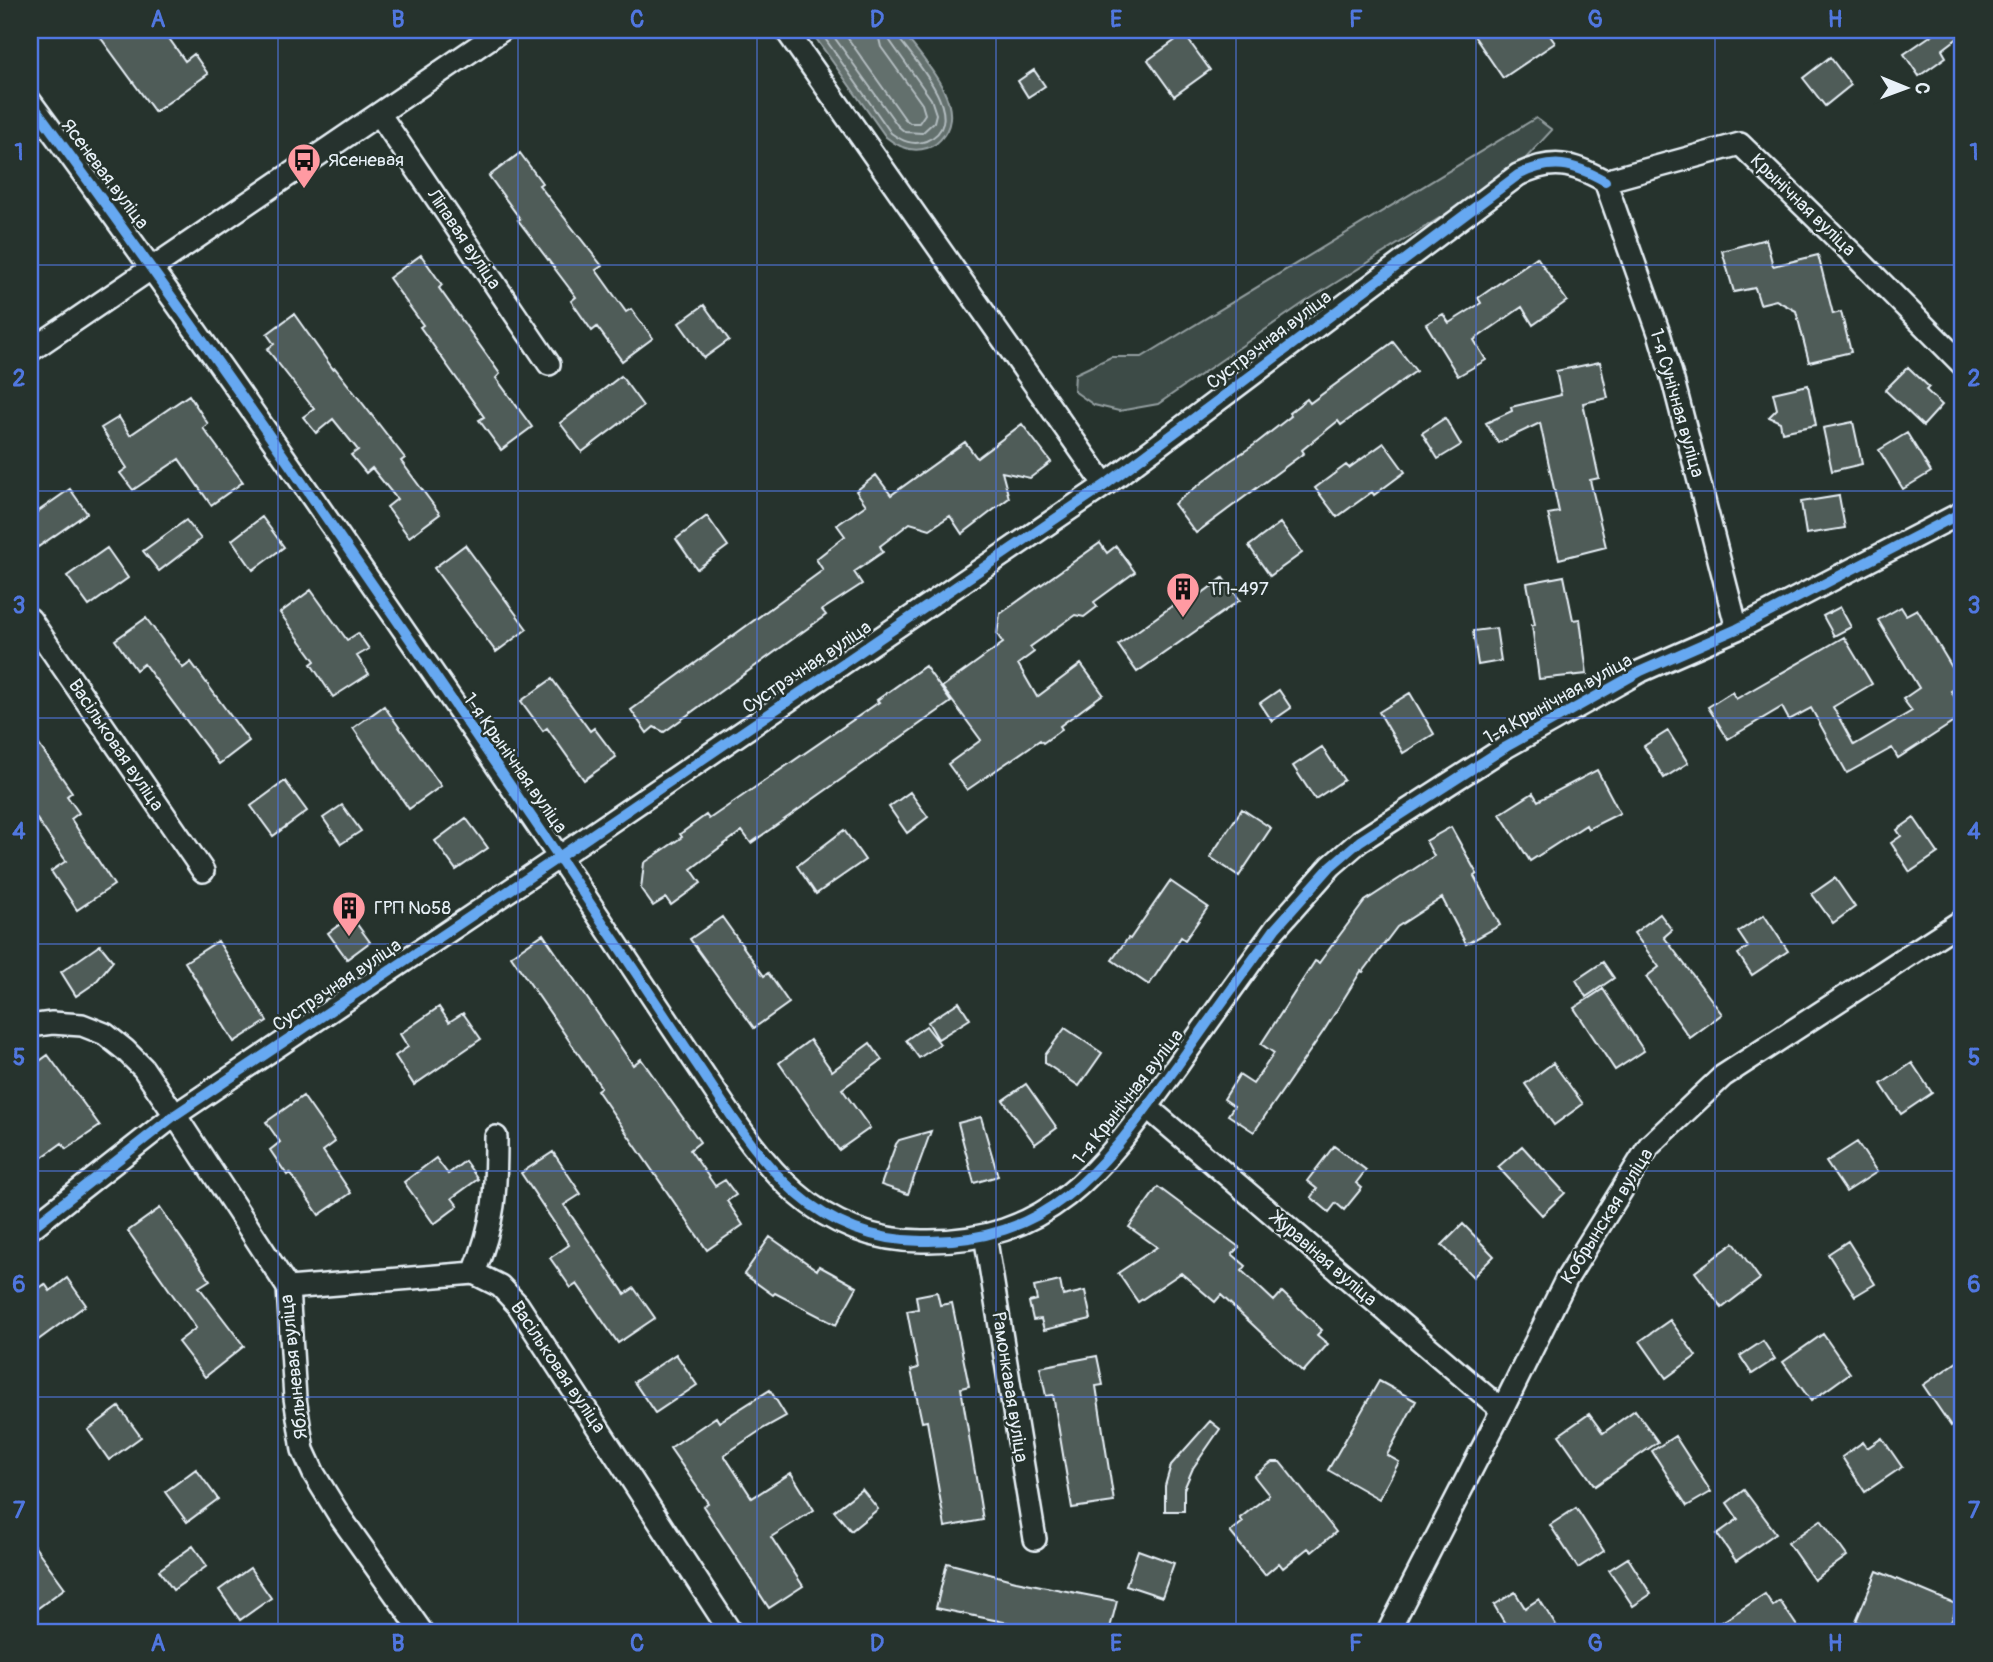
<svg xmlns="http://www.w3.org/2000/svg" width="1993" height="1662" font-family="Pangolin,sans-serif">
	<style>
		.green { fill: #3e4b47; stroke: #939ea0; stroke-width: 2 }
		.water { fill: #636f6d; stroke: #98a3a5; stroke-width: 2 }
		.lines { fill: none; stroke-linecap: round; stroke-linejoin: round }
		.shore { stroke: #b3bdc0; stroke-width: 2 }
		.building { fill: #505c59; stroke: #e8f1f8; stroke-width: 2 }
		.street-casing { stroke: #e8f1f8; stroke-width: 26 }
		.street { stroke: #26332d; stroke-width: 21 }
		.cycleway-casing { stroke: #26332d; stroke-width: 15 }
		.cycleway { stroke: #66a8f1; stroke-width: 10 }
		.grid { fill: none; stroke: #5077e0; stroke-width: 2; stroke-opacity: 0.55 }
		.labels { text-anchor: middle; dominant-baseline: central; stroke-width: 5; stroke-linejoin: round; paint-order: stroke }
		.poi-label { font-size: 19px; fill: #e8f1f8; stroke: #26332d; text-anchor: start }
		.street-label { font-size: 19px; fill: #e8f1f8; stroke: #26332d }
		.neatline { fill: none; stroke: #5077e0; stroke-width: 2.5 }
		.grid-label { font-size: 23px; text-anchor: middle; font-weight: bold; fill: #5077e0 }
	</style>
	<rect width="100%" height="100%" fill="#26332d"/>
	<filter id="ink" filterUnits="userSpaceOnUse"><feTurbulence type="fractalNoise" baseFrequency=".0143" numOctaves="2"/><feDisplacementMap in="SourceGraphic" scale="14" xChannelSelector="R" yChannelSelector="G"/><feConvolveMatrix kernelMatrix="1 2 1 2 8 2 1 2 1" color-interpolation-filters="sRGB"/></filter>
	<g filter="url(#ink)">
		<!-- green -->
		<path class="green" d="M1536,118L1552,130L1513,172L1305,302L1158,404L1119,411L1094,405L1074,391L1075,374L1111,357H1142Z"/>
		<!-- water -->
		<path class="water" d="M810,30H901C920,56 967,103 944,135C940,141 934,146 927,148C911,153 898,147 886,137Z"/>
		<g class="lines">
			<!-- shore -->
			<path class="shore" d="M819,30L891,133C902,141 913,146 926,141C973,122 913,58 897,36L896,30
				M829,30L898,126L905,132L922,133L934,122L936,114L931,99L890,41L887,30
				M842,30L905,119L910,123H919L925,114L922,104L881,47L877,30"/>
		</g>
		<!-- building -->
		<path class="building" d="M95,30H163L185,61L194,54L208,74L155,112Z
			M1470,30H1546L1555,43L1503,78Z
			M1939,30H1963V34L1942,50L1946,57L1919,76L1904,54Z
			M1184,34L1210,70L1174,96L1148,60Z
			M1830,57L1851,85L1825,106L1803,78Z
			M1034,70L1045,86L1028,97L1018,81Z
			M520,153L542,183L539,185L602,266L596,270L626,312L631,309L653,338L622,361L597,327L592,331L571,301L576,297L518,220L520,219L489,176Z
			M1766,239L1773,266L1818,255L1833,314L1841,312L1851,352L1809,362L1796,311L1776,300L1760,304L1755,288L1734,292L1722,251Z
			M421,255L442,285L439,288L500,374L496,378L532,427L501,450L479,420L484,417L420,327L423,325L389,278Z
			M1537,257L1567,301L1533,325L1522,307L1474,340L1486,360L1458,376L1426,324L1443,314L1449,323L1481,303L1478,298Z
			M704,305L729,340L704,358L679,323Z
			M294,314L333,369L335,368L405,458L401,461L440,514L409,537L387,507L397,499L372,468L366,473L351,455L358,450L333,419L316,433L303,417L314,409L267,349L274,344L267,334Z
			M1393,342L1416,371L1341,425L1338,421L1302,450L1304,453L1196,533L1174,504L1230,461L1254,445L1291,416L1289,413L1307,399L1310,403Z
			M1600,362L1608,398L1583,403L1599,478L1590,480L1606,547L1559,559L1548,514L1559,512L1540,423L1498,443L1486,423L1512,411L1511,407L1561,395L1556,371Z
			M1908,367L1929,387L1926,390L1942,405L1923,426L1885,390Z
			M621,376L643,406L582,452L560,423Z
			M1808,385L1816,425L1782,432L1780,422L1769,417L1777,409L1773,393Z
			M189,395L208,424L203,428L243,482L211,505L179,459L133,490L120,473L127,468L101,428L119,417L130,435Z
			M1445,418L1461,445L1438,459L1422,433Z
			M1853,422L1862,464L1832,471L1823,428Z
			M1022,424L1051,462L1030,478L1002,472L1009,498L962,534L950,516L930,529L910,523L880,546L883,552L854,572L862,584L822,610L826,615L664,732L654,727L647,733L631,710L823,570L816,559L845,536L837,525L866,505L856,491L876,475L891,495L965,442L977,458Z
			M1907,433L1931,472L1903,489L1879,450Z
			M1384,443L1405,472L1374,495L1372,492L1337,517L1315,488L1346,465L1349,468Z
			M70,489L87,513L38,547L30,536V517Z
			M1839,496L1845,528L1806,534L1801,502Z
			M707,516L728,546L697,569L676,539Z
			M262,517L284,547L253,570L232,540Z
			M186,520L201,539L159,571L143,551Z
			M1280,523L1302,553L1270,576L1249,546Z
			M1100,543L1107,553L1116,546L1135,572L1094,602L1097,607L1084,617L1075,615L1030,647L1034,652L1018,664L1037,697L1081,664L1103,694L1060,726L1062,729L1043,743L1040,740L967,790L948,764L981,740L942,687L1003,643L997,634L1000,614Z
			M465,545L527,629L496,652L434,568Z
			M107,548L128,578L89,606L67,576Z
			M1564,576L1573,620L1580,619L1587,674L1539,679L1532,625H1535L1527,583Z
			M1223,578L1240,600L1137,672L1118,645L1186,596L1190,602Z
			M311,590L347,640L358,633L369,649L357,656L369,674L333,697L311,664L315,661L280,613Z
			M1840,607L1851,627L1834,636L1823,616Z
			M1901,607L1906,615L1917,609L1962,684L1951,691L1963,710V716L1898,758L1892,748L1847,773L1811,708L1789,720L1782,707L1728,739L1708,707L1732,692L1736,699L1844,637L1872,684L1833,707L1854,745L1912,711L1903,699L1919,688L1878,620Z
			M146,618L183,668L191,662L249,741L219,764L144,664L136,670L115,640Z
			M1496,628L1501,661L1478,665L1473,631Z
			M925,666L951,702L751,843L742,831L691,869L701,883L671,905L666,898L653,906L641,889L644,863L682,837L680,834L706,815L709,819L879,702L877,700Z
			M552,679L590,731L594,728L616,757L584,780L547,728L543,731L521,701Z
			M1279,690L1291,708L1272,721L1260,703Z
			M1410,693L1434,734L1403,753L1379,712Z
			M384,706L441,786L409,809L353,728Z
			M1668,731L1688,763L1664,778L1644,746Z
			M30,732L72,792L67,796L79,813L71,819L114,885L77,910L51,871L66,861L30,809Z
			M1322,747L1344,780L1315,799L1293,766Z
			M1597,770L1620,813L1588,829L1586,825L1530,861L1500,814L1533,793L1538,801Z
			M285,781L307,811L273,836L251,806Z
			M910,792L928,817L907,833L889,807Z
			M342,805L361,831L341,844L323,818Z
			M1242,809L1271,828L1239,876L1210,857Z
			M466,818L488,848L456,870L435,841Z
			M1914,818L1938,853L1910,872L1891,843L1901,836L1897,830Z
			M1451,827L1477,874L1474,876L1500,925L1466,944L1442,898L1397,927L1363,972L1361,971L1325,1029L1254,1132L1228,1115L1234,1106L1224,1099L1239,1075L1253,1084L1274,1053L1261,1044L1315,961L1319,963L1365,901L1434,856L1426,841Z
			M844,830L865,860L816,894L797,866Z
			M1835,878L1855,907L1833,923L1812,894Z
			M1170,881L1208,907L1185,940L1181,937L1149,985L1112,960L1128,938L1130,939Z
			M1660,914L1672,930L1664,937L1722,1014L1690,1038L1646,977L1659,967L1634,933Z
			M1764,915L1788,951L1752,975L1738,954L1748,947L1738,932Z
			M351,916L370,942L347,959L328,933Z
			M722,917L764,976L768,973L789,1003L754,1028L690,939Z
			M543,934L633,1065L641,1059L700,1142L690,1150L715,1186L725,1180L736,1195L727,1201L743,1225L707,1250L597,1090L601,1087L511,956Z
			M218,941L267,1021L234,1042L185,962Z
			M100,945L113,961L95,983L76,996L61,972Z
			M1603,962L1614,978L1586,997L1576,980Z
			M1603,989L1644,1051L1615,1070L1574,1008Z
			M959,1002L970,1019L938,1039L928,1022Z
			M439,1007L449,1022L463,1013L481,1039L414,1085L395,1056L408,1047L400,1034Z
			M926,1026L940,1044L919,1058L906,1040Z
			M1065,1028L1102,1053L1079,1086L1045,1063V1055Z
			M810,1040L832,1071L870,1043L882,1060L842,1089L870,1128L839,1150L779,1063Z
			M48,1055L100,1126L66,1149L62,1143L30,1166V1068Z
			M1553,1063L1583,1104L1554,1125L1525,1084Z
			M1912,1063L1932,1093L1901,1114L1881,1084Z
			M1026,1084L1057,1128L1035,1144L1003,1100Z
			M303,1096L335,1142L323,1151L351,1193L319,1215L290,1173L287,1175L270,1150L280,1142L266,1122Z
			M981,1117L998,1176L974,1183L958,1123Z
			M931,1131L908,1194L881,1185L896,1144L899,1140Z
			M1857,1142L1877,1172L1846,1192L1826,1162Z
			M1334,1146L1366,1170L1356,1183L1362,1188L1344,1210L1336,1203L1329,1212L1311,1197L1317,1189L1307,1181Z
			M1522,1146L1565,1193L1542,1215L1498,1167Z
			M553,1152L581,1194L564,1205L625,1294L634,1288L655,1318L618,1343L577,1284L571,1288L550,1258L569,1245L521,1173Z
			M436,1158L448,1174L465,1161L478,1179L452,1198L458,1206L434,1224L404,1182Z
			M1158,1187L1239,1247L1232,1254L1246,1266L1242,1271L1274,1301L1282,1292L1322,1330L1317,1335L1328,1344L1303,1372L1221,1295L1215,1302L1181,1273L1138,1302L1118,1273L1157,1247L1129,1227Z
			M160,1208L210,1280L199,1287L244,1346L205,1377L178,1342L196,1328L128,1231Z
			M1463,1224L1494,1256L1473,1277L1442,1245Z
			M770,1237L817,1270L819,1266L857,1287L836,1325L775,1293L773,1295L744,1274Z
			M1848,1241L1875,1284L1855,1296L1828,1254Z
			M1734,1243L1760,1279L1722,1308L1695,1272Z
			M67,1278L86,1305L30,1346V1295L45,1284L50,1291Z
			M1060,1281L1063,1296L1085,1291L1091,1319L1044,1330L1041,1319L1033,1320L1029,1302L1037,1300L1034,1287Z
			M937,1292L940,1305L952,1303L969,1386L961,1388L983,1520L945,1527L927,1421L922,1422L911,1370L918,1368L907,1311L918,1309L916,1296Z
			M1670,1320L1696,1356L1666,1378L1640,1341Z
			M1823,1334L1850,1373L1811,1401L1783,1362Z
			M1763,1341L1775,1359L1752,1374L1740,1356Z
			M676,1354L697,1385L655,1413L634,1382Z
			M1097,1356L1103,1385L1096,1386L1114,1502L1072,1508L1053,1395L1046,1396L1040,1367Z
			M1963,1358V1418L1951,1426L1923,1385Z
			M1379,1381L1416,1401L1387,1455L1399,1462L1379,1499L1328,1470Z
			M770,1390L786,1416L764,1428L724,1455L752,1498L791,1473L814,1510L771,1537L803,1586L769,1608L703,1506L708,1503L670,1448L716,1417L719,1422Z
			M119,1407L141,1437L109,1460L88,1430Z
			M1635,1410L1658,1442L1595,1486L1559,1435L1589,1414L1603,1433Z
			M1210,1421L1220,1429L1193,1468L1184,1489V1511H1165V1486L1171,1465Z
			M1675,1436L1711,1492L1687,1506L1652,1451Z
			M1882,1438L1902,1467L1865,1492L1842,1457L1863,1442L1867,1448Z
			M1272,1462H1280L1336,1532L1312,1552L1308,1548L1283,1568L1279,1563L1265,1575L1230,1532L1243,1522L1240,1518L1269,1495L1254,1476Z
			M196,1469L218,1499L187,1522L165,1492Z
			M862,1489L878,1509L851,1531L834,1511Z
			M1744,1490L1776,1533L1736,1561L1717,1534L1738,1519L1727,1503Z
			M1576,1508L1604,1551L1578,1568L1550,1525Z
			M1821,1520L1847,1556L1814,1580L1788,1543Z
			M30,1540L65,1588L30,1614Z
			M193,1546L207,1566L173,1590L159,1570Z
			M1138,1550L1174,1563L1162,1597L1126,1585Z
			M1628,1558L1651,1594L1633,1606L1609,1570Z
			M947,1563L1016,1581L1117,1601L1109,1632H1052L936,1608Z
			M250,1568L271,1598L240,1620L219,1590Z
			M1877,1571L1958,1605L1947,1632H1884L1856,1621Z
			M1515,1592L1525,1608L1539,1599L1560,1632H1510L1494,1605Z
			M1765,1594L1773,1606L1780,1601L1801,1632H1707Z"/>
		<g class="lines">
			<!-- street casing -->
			<g class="street-casing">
				<path id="street" d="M786,30L1105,485
					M30,101C212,348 384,601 557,854C603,922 648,991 694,1060C725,1105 754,1156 796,1193C831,1224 875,1241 922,1241C1055,1244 1107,1162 1177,1066C1209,1020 1242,975 1275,929L1331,866L1360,841L1506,747L1641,671L1737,629L1963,512
					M380,115L549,364
					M1605,181L1659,333L1674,384L1737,629
					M1605,181L1740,144L1854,255L1963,365
					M30,351L502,30
					M30,619L203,871
					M30,1026L52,1023L82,1025L105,1034L125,1050L143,1068L175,1115L288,1288L295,1398L303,1450L314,1474L341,1518L422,1632
					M1147,1107L1502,1410
					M30,1229L175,1115L559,857L1105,485L1518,175C1552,158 1573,163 1605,181
					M985,1235L1035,1539
					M474,1273C495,1221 496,1192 496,1137
					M288,1288L474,1273L500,1286L518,1305L730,1631
					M1388,1632L1502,1410L1566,1280L1649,1146L1723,1076L1963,920"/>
			</g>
			<!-- street -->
			<use href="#street" class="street"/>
			<!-- cycleway casing -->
			<g class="cycleway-casing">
				<path id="cycleway" d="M30,101C212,348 384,601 557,854C603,922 648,991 694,1060C725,1105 754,1156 796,1193C831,1224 875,1241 922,1241C1055,1244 1107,1162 1177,1066C1209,1020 1242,975 1275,929L1331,866L1360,841L1506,747L1641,671L1737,629L1963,512
					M30,1229L175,1115L559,857L1105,485L1518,175C1552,158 1573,163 1605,181"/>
			</g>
			<!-- cycleway -->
			<use href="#cycleway" class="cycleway"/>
		</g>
	</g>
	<!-- grid -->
	<path class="grid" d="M278,30V1632M518,30V1632M757,30V1632M996,30V1632M1236,30V1632M1476,30V1632M1715,30V1632M30,265H1963M30,491H1963M30,718H1963M30,944H1963M30,1171H1963M30,1397H1963"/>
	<!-- icons -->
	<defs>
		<g id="bus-pin" transform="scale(1.75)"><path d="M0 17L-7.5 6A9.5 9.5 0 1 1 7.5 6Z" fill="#ff9aa2" stroke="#26332d"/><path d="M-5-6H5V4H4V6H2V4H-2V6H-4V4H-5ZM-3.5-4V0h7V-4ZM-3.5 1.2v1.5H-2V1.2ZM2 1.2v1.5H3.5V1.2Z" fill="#111"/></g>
		<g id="building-pin" transform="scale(1.75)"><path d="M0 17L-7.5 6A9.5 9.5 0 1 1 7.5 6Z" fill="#ff9aa2" stroke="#26332d"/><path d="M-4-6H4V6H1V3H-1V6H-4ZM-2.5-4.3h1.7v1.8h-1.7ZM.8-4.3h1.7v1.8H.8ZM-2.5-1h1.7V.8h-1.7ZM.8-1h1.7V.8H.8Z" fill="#111"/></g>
	</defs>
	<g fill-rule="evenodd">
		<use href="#bus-pin" x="304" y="160"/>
		<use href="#building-pin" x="1183" y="589"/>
		<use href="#building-pin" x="349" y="908"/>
	</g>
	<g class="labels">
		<!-- poi labels -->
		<g class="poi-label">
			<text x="328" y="160">Ясеневая</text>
			<text x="1208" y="589">ТП-497</text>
			<text x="374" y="908">ГРП №58</text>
		</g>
		<!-- street labels -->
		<g class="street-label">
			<text transform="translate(105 174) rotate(53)">Ясеневая вуліца</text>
			<text transform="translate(1803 205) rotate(44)">Крынічная вуліца</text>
			<text transform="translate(464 239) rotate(56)">Ліпавая вуліца</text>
			<text transform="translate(1269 340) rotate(-37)">Сустрэчная вуліца</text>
			<text transform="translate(1677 403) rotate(74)">1-я Сунічная вуліца</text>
			<text transform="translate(807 667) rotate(-34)">Сустрэчная вуліца</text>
			<text transform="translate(1558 699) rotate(-29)">1-я Крынічная вуліца</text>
			<text transform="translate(116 745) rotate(56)">Васільковая вуліца</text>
			<text transform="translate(515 763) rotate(55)">1-я Крынічная вуліца</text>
			<text transform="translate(337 985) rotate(-34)">Сустрэчная вуліца</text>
			<text transform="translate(1128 1097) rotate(-52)">1-я Крынічная вуліца</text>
			<text transform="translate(1607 1216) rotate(-58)">Кобрынская вуліца</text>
			<text transform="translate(1324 1259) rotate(41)">Журавіная вуліца</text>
			<text transform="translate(294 1367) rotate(-96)">Яблыневая вуліца</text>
			<text transform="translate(558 1367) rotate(56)">Васільковая вуліца</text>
			<text transform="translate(1010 1387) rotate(81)">Рамонкавая вуліца</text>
		</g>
	</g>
	<!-- margin -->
	<rect width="1993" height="1662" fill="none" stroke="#26332d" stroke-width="77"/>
	<!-- north arrow -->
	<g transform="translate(1906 88) rotate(91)" stroke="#26332d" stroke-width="5" paint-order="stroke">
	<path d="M0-5L12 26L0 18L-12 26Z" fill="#e8f1f8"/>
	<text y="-10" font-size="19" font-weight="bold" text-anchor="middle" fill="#e8f1f8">С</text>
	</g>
	<rect x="38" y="38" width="1916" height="1586" class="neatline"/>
	<g class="grid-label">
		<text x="158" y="27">A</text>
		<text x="398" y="27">B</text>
		<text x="637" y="27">C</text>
		<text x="877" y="27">D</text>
		<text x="1116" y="27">E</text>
		<text x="1356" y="27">F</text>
		<text x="1595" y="27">G</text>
		<text x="1835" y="27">H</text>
		<text x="19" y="160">1</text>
		<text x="1974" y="160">1</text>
		<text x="19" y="386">2</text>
		<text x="1974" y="386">2</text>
		<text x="19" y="613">3</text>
		<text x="1974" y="613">3</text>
		<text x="19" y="839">4</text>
		<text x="1974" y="839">4</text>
		<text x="19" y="1065">5</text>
		<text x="1974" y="1065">5</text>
		<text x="19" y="1292">6</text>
		<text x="1974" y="1292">6</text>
		<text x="19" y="1518">7</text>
		<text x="1974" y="1518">7</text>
		<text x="158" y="1651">A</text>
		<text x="398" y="1651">B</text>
		<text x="637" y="1651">C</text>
		<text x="877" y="1651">D</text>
		<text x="1116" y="1651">E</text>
		<text x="1356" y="1651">F</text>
		<text x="1595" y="1651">G</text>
		<text x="1835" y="1651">H</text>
	</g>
</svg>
